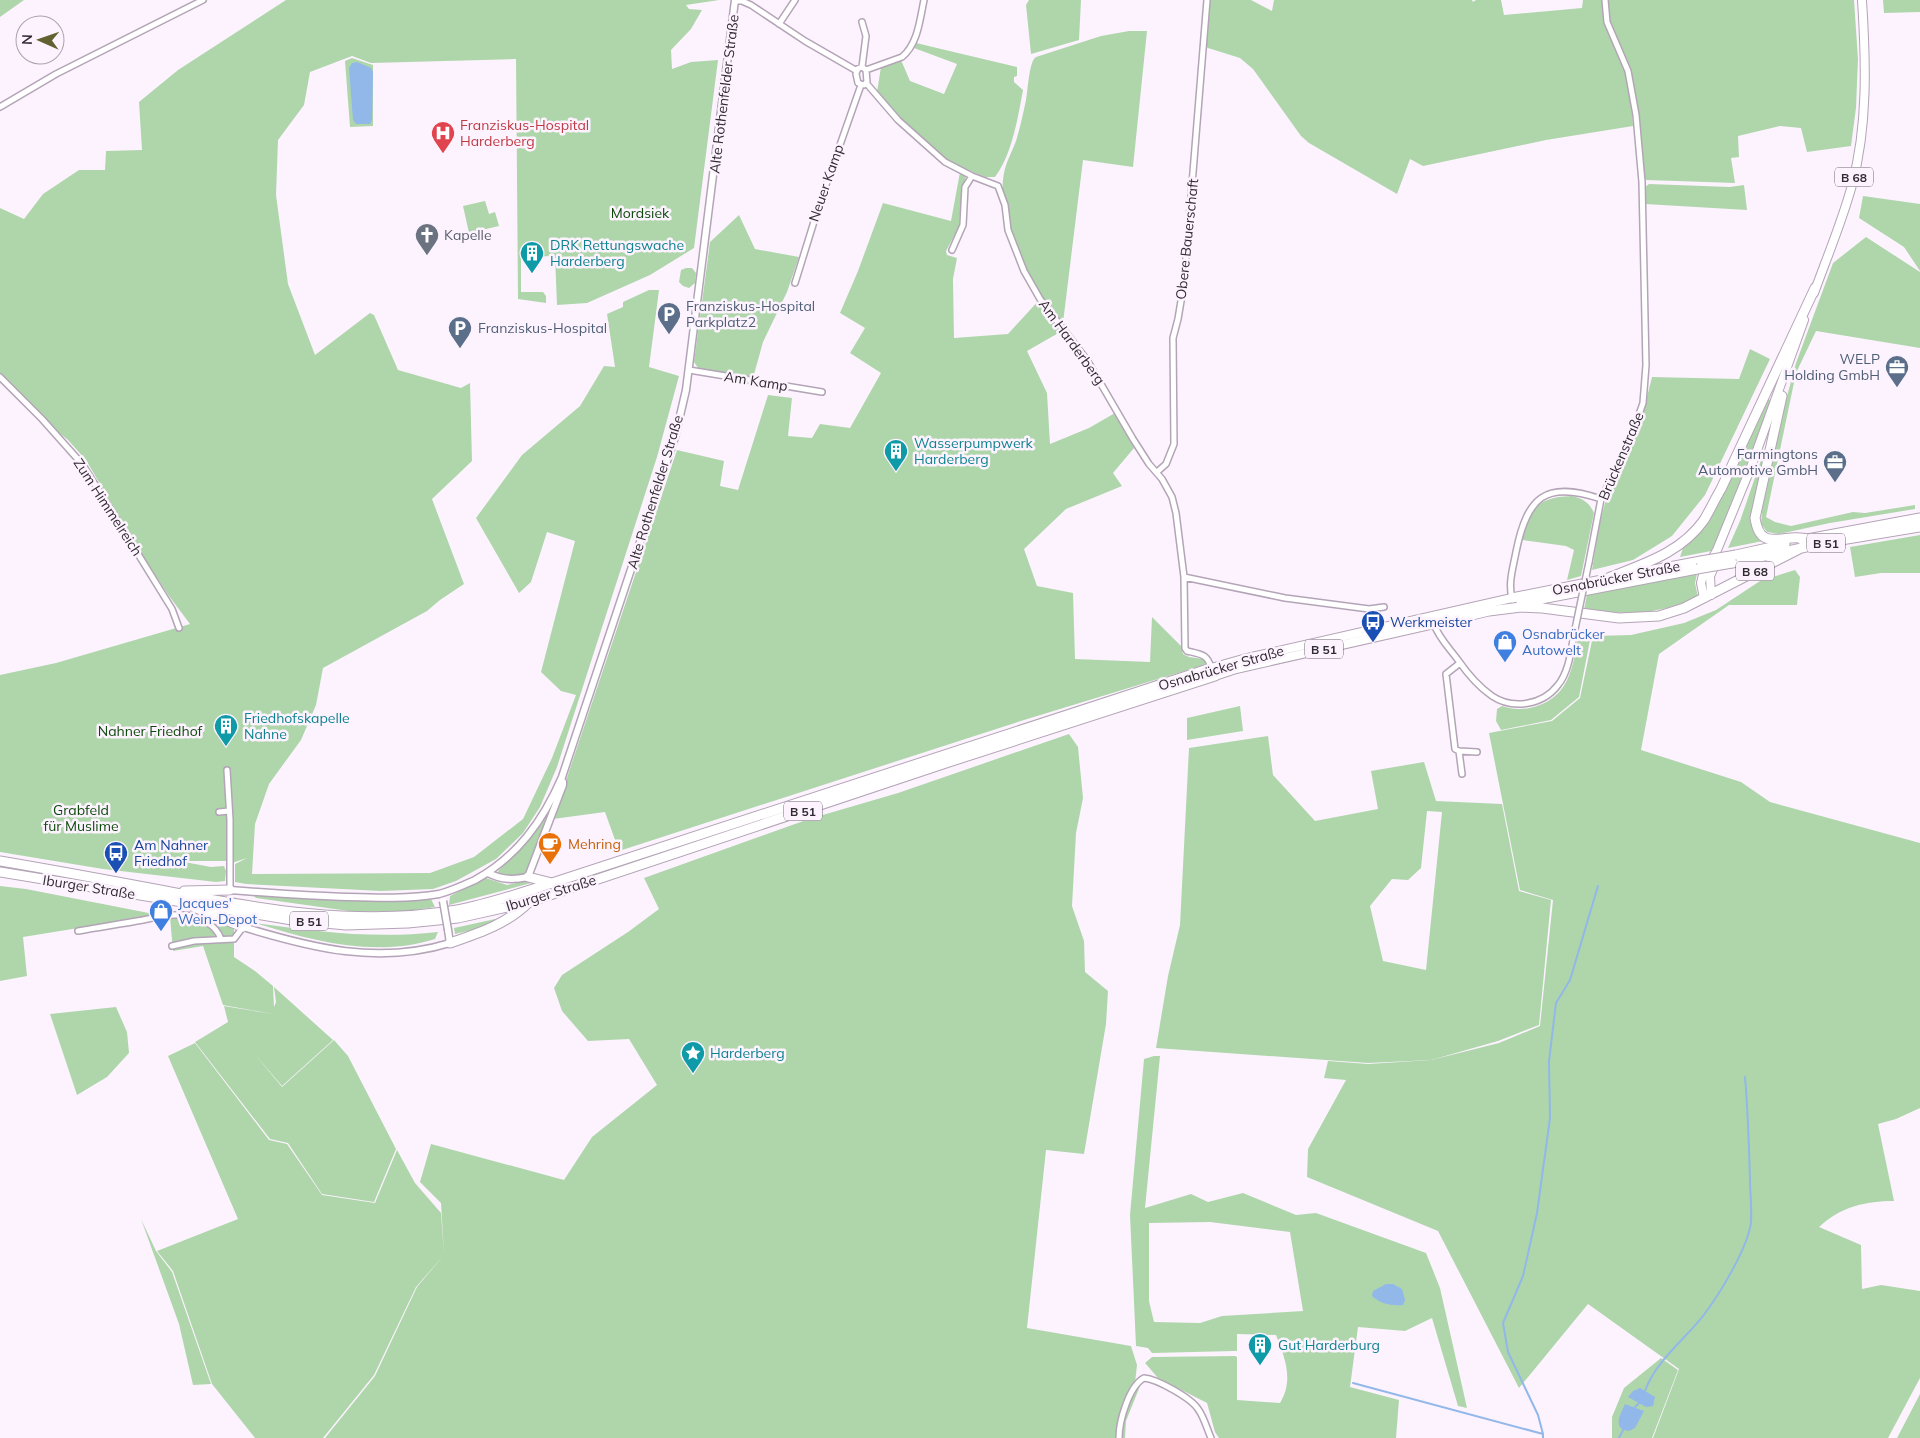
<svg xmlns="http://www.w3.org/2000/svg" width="1920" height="1438" font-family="Mulish,sans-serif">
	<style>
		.green { fill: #afd6ab; fill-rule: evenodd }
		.water { fill: #92b7e9 }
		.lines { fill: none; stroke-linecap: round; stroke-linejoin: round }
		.stream { stroke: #92b7e9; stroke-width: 2 }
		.minor-casing { stroke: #b4a4b7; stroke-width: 8 }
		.tertiary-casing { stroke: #b4a4b7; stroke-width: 9 }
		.primary-casing { stroke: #b4a4b7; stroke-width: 10 }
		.trunk-casing { stroke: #b4a4b7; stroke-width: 11 }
		.minor { stroke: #fff; stroke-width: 5 }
		.tertiary { stroke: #fff; stroke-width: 6 }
		.primary { stroke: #fff; stroke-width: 8 }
		.trunk { stroke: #fff; stroke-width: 9 }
		.minor-bridge-casing { stroke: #b4a4b7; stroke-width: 8; stroke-linecap: butt }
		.tertiary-bridge-casing { stroke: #b4a4b7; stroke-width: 9; stroke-linecap: butt }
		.trunk-bridge-casing { stroke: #b4a4b7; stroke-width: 11; stroke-linecap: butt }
		.minor-bridge { stroke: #fff; stroke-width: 5 }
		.tertiary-bridge { stroke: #fff; stroke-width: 6 }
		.trunk-bridge { stroke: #fff; stroke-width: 9 }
		.labels { text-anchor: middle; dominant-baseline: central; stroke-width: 5; stroke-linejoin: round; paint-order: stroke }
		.shield { fill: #fdf3ff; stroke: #6e6770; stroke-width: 1 }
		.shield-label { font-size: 12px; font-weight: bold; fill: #312b32 }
		.street-label { font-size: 14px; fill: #312b32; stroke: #fdf3ff }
		.health-label { font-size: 14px; fill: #be3a42; stroke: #fdf3ff; text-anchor: start }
		.park-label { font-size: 14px; fill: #0b4a09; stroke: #fdf3ff }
		.worship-label { font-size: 14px; fill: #5b616d; stroke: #fdf3ff; text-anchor: start }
		.culture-label { font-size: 14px; fill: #0d838f; stroke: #fdf3ff; text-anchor: start }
		.service-label { font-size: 14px; fill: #4e5e75; stroke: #fdf3ff; text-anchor: start }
		.transit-label { font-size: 14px; fill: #164399; stroke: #fdf3ff; text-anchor: start }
		.shop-label { font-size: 14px; fill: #366cbe; stroke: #fdf3ff; text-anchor: start }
		.food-label { font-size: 14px; fill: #c56008; stroke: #fdf3ff; text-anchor: start }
	</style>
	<rect width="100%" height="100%" fill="#fdf3ff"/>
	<!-- green -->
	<path class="green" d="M0,0H24L0,17Z
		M286,0H719L686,5L689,9L702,10L691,29L671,50L672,69L691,62L718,60L694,248L650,275L587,303L557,305L555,256L521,257V292H543L546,296V303L518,299L516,59L371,63L352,56L310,72L304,105L278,140L276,195L288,284L315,355L370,313L374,315L398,370L461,388L470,383L472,461L432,499L464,584L440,600L427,611L323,668L316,705L301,740L269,784L255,824L252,874L430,873L474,857L523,819L552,758L576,695L561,691L541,672L575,541L547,532L531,582L519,593L476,518L522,455L580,406L604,366L615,367L607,314L623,307V302L649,290H659L649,367L679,376L657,457L557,767L540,807L523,833L496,859L456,881L433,889L381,891L246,884L235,882V864L247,858L229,864L228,832L226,861H179L211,867L224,866L226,871L225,881L216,882L103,869L0,852V675L56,663L190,624L169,596L135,544L86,460L68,440L42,419L0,377V208L24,219L43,194L79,170H105L106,151L142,150L139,102L178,70Z
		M1029,0H1081L1079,40L1031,54L1026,5Z
		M1210,0H1251L1272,11L1274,0H1472L1473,2L1476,0H1501L1504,15L1582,8L1583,0H1854L1858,59L1856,108L1851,146L1807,152L1801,128L1780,126L1738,136L1739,157L1731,158L1735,183L1646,180L1644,176L1637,102L1631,103L1633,126L1546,140L1423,166L1410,159L1397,194L1309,143L1301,136L1253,69L1240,58L1208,48L1205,46Z
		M1883,0H1920V12L1884,13Z
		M1129,31H1147L1133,167L1083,160L1062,331L1027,351L1047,393L1050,444L1089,428L1115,413L1134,448L1113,473L1122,486L1066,509L1024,549L1037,586L1073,593L1075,659L1150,662L1152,617L1182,647L1183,654L1189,657L1204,659L1206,662L1204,665L1024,720L619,851L605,812L553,819L677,450L724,461L720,486L738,490L768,395L792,398L788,436L812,438L820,424L850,428L881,373L850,353L865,328L840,313L858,271L883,203L951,221L960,172L966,176L962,190L959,227L946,251L947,255L957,258L953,279L954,338L1008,334L1040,299C1019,262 996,217 1004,173C1006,162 1012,152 1016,141C1020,128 1023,114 1026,100C1028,90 1029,61 1036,57L1101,36Z
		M916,43L1017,67V76L1014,77V82L1023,90C1018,117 1012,155 995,177H985L946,161L900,118L877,92L881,67L901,60L910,81L944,94L957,64L914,48Z
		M352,58L373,65V126L350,127L345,61Z
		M1649,184L1730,187L1744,185L1747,210L1645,204V187Z
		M1863,196L1920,204V271L1904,247L1859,218Z
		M485,201L489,214L495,212L499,226L469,233L463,206Z
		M739,215L755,249L799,257L787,292L763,342L753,378L698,368L694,362L710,242Z
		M1866,237L1920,272V348L1816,331L1796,373L1766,517L1775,522L1791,526L1853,512L1865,513L1915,505V509L1830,523L1779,534L1767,532L1761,524L1762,510L1786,400L1796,363L1833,263Z
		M686,268H692L696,273L695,283L689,288L683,286L679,282L681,270Z
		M1750,349L1770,359L1705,495L1672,536L1633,560L1592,570L1599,526L1605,503L1637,430L1643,413L1652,377L1739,379Z
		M1767,399L1771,400L1721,532L1711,551L1680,557L1683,548L1706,523Z
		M1770,434L1753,514L1763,541L1728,548L1740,521Z
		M1572,496C1583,499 1589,502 1594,513L1581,576L1567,580L1574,550L1566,546L1522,540C1531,508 1537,497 1572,496Z
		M1920,535V573H1881L1855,577L1850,547Z
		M1795,570L1800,577L1797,605H1729L1659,654L1641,750L1741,782L1770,802L1920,843V1108L1896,1119L1878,1124L1894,1201C1866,1201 1840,1207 1819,1227L1861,1245L1862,1289L1881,1285L1920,1291V1378L1888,1438H1653L1679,1369L1588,1304L1519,1388L1438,1231L1307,1177L1308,1149L1346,1080L1324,1078L1328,1061L1368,1064L1431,1060L1499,1043L1540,1026L1553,900L1520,890L1489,733L1552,721L1580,698L1593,636L1631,635L1684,623L1716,610L1760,581Z
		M1697,574L1695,583L1698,597C1658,615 1627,615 1584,610L1587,594Z
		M1579,633L1591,635L1579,697L1551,720L1501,730L1496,721L1497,709L1502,706C1513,710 1526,710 1537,706C1571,695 1573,664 1579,633Z
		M1240,706L1243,731L1187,740V718Z
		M1069,734L1078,747L1083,798L1076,833L1072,906L1084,941L1085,972L1108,991L1106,1024L1084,1154L1046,1150L1027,1328L1131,1346L1137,1365L1135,1383L1140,1386L1126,1421L1125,1438H325L375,1376L417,1287L444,1255L416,1287L374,1375L323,1438H255L212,1384L173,1271L157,1251L238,1219L168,1056L195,1043L269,1140L287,1144L322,1195L375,1203L397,1150L415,1183L441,1213L444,1254L441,1203L420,1182L431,1144L564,1180L592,1137L657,1085L629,1039L588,1041L562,1011L554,988L562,975L628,932L659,909L644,878L809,819L898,793Z
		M1268,736L1273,775L1315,821L1378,809L1371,771L1424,762L1436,801L1502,804L1519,891L1551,900L1539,1025L1498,1041L1431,1060L1368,1063L1156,1048L1168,976L1180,925L1189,748ZM1427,811L1442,812L1426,970L1383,961L1370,906L1392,879L1408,880L1421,868Z
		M548,813L526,873L515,878L501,877L498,871L531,838Z
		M486,878L507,885L526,881L531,883L449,905L450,896Z
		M0,886L26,889L159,915L23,937L27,976L0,981Z
		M253,895L351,900L431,899L435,907L408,911L356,912L256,898Z
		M170,917L234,927V957L255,971L273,986L274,1007L276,1002L274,987L333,1040L282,1086L253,1052L282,1087L334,1040L348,1056L396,1149L374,1202L322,1194L288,1143L270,1139L195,1042L228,1022L224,1006L273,1014L223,1005L203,946L173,951Z
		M500,918L476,929L455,934L454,928Z
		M255,923C318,932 375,939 438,932L435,939C375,958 313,941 255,923Z
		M116,1007L127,1032L129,1053L107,1077L77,1095L50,1014Z
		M1154,1056H1160L1145,1208L1191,1194L1208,1202L1243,1193L1296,1215L1316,1213L1426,1253L1440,1288L1467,1408L1458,1406L1432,1318L1405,1331L1358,1327L1350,1387L1399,1400L1396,1438H1219L1215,1432L1207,1403L1158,1378L1145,1363L1152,1357L1235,1356L1237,1357V1400L1280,1403C1294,1380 1285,1358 1276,1335L1237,1334V1351H1235L1152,1353L1148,1348L1136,1346L1130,1215L1144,1059ZM1210,1222L1290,1232L1303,1311L1222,1316L1200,1323L1154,1322L1149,1301V1223Z
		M141,1219L156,1251L172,1272L211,1384L193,1385L179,1324Z
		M1661,1358L1678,1370L1652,1438H1612V1417L1624,1388Z
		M1920,1394V1438H1897Z"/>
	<!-- water -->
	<path class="water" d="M357,62L371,68L373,72L372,120L370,124H356L353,120L349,68L352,63Z
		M1386,1284H1393L1402,1289L1405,1300L1403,1305C1391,1306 1381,1304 1372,1296L1373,1291Z
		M1640,1388L1655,1397L1653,1406L1646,1407L1628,1397L1633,1391Z
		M1625,1404L1644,1411L1635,1428L1629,1431C1612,1429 1620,1415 1625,1404Z"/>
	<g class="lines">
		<!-- stream -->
		<path class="stream" d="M1353,1383L1543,1434V1438
			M1645,1391C1655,1362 1684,1340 1703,1316C1719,1295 1748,1248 1751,1222C1752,1208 1750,1193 1750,1180C1749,1145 1748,1111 1745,1077
			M1635,1407L1639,1403
			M1543,1434L1538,1415L1508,1352L1503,1323L1523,1276L1537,1213L1550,1118L1549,1061L1556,1003L1570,980L1598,886
			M1619,1438L1623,1430"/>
		<!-- minor casing -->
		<g class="minor-casing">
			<path id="minor" d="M735,1H742L751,5L805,41L857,71
				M862,22L866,36L862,67
				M779,24L795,0
				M862,67L866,70L867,82L864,85L858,83L856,74L857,69Z
				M866,70L902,57C918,44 920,19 924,0
				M867,84L898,120L945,162L972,176L998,186L1005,205L1008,230L1024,271L1040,299L1087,360L1133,439L1149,464L1162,479L1172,497L1176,513L1184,577L1185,648L1187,651C1200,654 1208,654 1211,668
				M0,107L56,74L203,0
				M952,250L963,225L965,187L972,176
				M795,283L821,199L861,85
				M689,370L822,392
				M0,377L42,419L83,465L172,609L179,628
				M1157,472L1166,464L1174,444L1173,338L1178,319L1184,283L1207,0
				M1589,562L1601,499L1629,443L1643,403L1646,365L1642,182L1636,115L1628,71L1607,22L1605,0
				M1184,577L1285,598L1369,609L1384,607
				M1512,598C1508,583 1513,568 1516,552C1527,497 1545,480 1601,499
				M1434,624C1438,637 1450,649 1458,660C1467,673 1479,687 1492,696C1513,710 1543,705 1558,685C1569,672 1571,650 1574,634
				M1460,663L1446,674L1455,749L1459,751L1462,774
				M1459,751L1477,752
				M227,770L230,820V890
				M219,812L229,811
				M78,931C100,927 121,924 143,920C157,917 171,914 185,915C200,916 216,925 221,939
				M172,946L194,941L234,939L243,927
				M1119,1438C1119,1421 1129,1386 1144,1378C1157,1379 1191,1398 1198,1409C1204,1417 1207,1429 1211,1438"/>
		</g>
		<!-- tertiary casing -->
		<g class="tertiary-casing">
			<path id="tertiary" d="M488,873C502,880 513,880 528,877L563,785V782
				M230,890C269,893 308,896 348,897C378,898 409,899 439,894C451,891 464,885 475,880C517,857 543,821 562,777L675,437L686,390L735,0
				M243,927C312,948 378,965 450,943L448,930"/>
		</g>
		<!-- primary casing -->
		<g class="primary-casing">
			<path id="primary" d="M1814,293C1827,257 1842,222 1852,185C1868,125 1866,62 1862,0
				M1711,595L1710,576L1716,563
				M1704,598L1701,583L1703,575L1717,550L1751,467L1804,320
				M1211,668L1243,659L1512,598
				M1215,676L1236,669L1434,624"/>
		</g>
		<!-- trunk casing -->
		<g class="trunk-casing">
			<path id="trunk" d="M1782,396L1755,518C1759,544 1771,540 1791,538C1797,537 1802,538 1808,539
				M1802,540L1920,518
				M1736,555L1785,544
				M1732,563L1829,542L1920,527
				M1627,575L1701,561
				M1608,578C1643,564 1681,553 1704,520C1710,510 1715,499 1721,489L1815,288
				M1512,598L1612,578
				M1521,603L1697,569
				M1489,611L1521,607L1542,608L1619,618L1659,616L1684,608L1801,548
				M1434,624L1493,610
				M0,861C53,870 107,880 160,890C258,909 358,927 457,910C489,904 521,893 552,883L1211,668
				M0,872L292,920L346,925L408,923L458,918L529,902L949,762L1215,676
				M528,877L552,883
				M184,891L230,890
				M194,907L243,927
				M450,943C479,933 507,924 529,902"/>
		</g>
		<!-- minor -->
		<use href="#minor" class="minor"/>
		<!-- tertiary -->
		<use href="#tertiary" class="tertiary"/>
		<!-- primary -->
		<use href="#primary" class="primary"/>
		<!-- trunk -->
		<use href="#trunk" class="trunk"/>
		<!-- minor-bridge casing -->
		<g class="minor-bridge-casing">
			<path id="minor-bridge" d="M1574,634L1589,562"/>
		</g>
		<!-- tertiary-bridge casing -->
		<g class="tertiary-bridge-casing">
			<path id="tertiary-bridge" d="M443,901L448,930"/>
		</g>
		<!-- trunk-bridge casing -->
		<g class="trunk-bridge-casing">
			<path id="trunk-bridge" d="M1701,561L1736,555
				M1697,569L1732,563"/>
		</g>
		<!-- minor-bridge -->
		<use href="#minor-bridge" class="minor-bridge"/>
		<!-- tertiary-bridge -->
		<use href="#tertiary-bridge" class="tertiary-bridge"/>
		<!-- trunk-bridge -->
		<use href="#trunk-bridge" class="trunk-bridge"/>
	</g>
	<!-- icons -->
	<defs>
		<g id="hospital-pin" transform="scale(1.25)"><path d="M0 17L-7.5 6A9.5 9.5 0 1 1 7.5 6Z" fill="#e0444e" stroke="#fdf3ff"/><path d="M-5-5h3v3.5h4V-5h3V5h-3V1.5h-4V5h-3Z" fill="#fff"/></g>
		<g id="church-pin" transform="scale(1.25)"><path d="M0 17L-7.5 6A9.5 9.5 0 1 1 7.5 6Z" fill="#6b7280" stroke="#fdf3ff"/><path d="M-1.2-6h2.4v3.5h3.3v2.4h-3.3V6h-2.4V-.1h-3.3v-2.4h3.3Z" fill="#fff"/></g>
		<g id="building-pin" transform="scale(1.25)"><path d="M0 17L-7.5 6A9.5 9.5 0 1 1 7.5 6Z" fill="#0f9aa8" stroke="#fdf3ff"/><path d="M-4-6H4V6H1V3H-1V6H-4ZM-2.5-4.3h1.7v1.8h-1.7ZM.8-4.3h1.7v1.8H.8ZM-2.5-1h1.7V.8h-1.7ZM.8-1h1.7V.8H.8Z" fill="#fff"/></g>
		<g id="parking-pin" transform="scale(1.25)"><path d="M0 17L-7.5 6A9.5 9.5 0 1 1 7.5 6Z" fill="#5c6f8a" stroke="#fdf3ff"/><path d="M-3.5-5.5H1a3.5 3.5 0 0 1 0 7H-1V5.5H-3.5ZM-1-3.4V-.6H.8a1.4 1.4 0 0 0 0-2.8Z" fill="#fff"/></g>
		<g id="office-pin" transform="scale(1.25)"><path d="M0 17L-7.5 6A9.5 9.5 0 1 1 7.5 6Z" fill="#5c6f8a" stroke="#fdf3ff"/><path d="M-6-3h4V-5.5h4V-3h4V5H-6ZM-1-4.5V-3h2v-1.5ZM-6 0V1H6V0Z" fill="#fff"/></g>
		<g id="bus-pin" transform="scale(1.25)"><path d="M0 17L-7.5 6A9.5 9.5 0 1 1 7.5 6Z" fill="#1a4fb4" stroke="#fdf3ff"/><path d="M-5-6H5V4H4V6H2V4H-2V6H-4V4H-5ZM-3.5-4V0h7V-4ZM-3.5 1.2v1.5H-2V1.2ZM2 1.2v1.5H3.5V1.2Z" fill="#fff"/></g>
		<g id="shop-pin" transform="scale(1.25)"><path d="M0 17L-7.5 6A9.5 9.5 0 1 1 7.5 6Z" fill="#3f7fe0" stroke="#fdf3ff"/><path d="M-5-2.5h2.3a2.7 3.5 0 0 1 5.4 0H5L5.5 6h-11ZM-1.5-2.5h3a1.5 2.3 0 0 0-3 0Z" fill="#fff"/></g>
		<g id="cafe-pin" transform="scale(1.25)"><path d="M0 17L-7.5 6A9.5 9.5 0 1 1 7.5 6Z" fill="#e8710a" stroke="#fdf3ff"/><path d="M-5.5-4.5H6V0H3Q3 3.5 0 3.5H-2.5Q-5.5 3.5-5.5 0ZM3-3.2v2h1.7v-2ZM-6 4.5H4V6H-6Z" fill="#fff"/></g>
		<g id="sight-pin" transform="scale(1.25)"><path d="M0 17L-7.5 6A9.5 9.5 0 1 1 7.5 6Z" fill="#0f9aa8" stroke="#fdf3ff"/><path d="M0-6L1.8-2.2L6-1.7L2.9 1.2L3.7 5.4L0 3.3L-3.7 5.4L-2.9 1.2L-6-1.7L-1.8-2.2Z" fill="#fff"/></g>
	</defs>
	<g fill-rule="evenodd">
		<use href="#hospital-pin" x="443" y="133"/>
		<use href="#church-pin" x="427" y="235"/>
		<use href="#building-pin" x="532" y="253"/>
		<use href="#parking-pin" x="669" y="314"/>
		<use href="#parking-pin" x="460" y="328"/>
		<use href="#office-pin" x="1897" y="367"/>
		<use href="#building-pin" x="896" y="451"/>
		<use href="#office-pin" x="1835" y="462"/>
		<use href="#bus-pin" x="1373" y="622"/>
		<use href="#shop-pin" x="1505" y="642"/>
		<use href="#building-pin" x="226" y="726"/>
		<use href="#cafe-pin" x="550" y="844"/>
		<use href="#bus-pin" x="116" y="853"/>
		<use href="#shop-pin" x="161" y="911"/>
		<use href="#sight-pin" x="693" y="1053"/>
		<use href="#building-pin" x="1260" y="1345"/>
	</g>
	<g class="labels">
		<!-- shield labels -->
		<g class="shield">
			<rect x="1835" y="167.5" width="38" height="19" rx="4"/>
			<rect x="1807" y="533.5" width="38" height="19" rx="4"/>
			<rect x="1736" y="561.5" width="38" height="19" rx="4"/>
			<rect x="1305" y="639.5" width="38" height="19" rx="4"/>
			<rect x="784" y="801.5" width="38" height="19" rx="4"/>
			<rect x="290" y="911.5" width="38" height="19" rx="4"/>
		</g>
		<g class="shield-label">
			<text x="1854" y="177">B 68</text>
			<text x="1826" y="543">B 51</text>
			<text x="1755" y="571">B 68</text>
			<text x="1324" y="649">B 51</text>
			<text x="803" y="811">B 51</text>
			<text x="309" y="921">B 51</text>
		</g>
		<!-- street labels -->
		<g class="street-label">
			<text transform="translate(724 94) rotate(-83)">Alte Rothenfelder Straße</text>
			<text transform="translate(826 183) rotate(-71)">Neuer Kamp</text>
			<text transform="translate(1187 239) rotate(-84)">Obere Bauerschaft</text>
			<text transform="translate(1072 342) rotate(54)">Am Harderberg</text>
			<text transform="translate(756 381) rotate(9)">Am Kamp</text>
			<text transform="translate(1621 456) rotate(-67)">Brückenstraße</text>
			<text transform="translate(655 492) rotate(-73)">Alte Rothenfelder Straße</text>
			<text transform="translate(108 507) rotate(57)">Zum Himmelreich</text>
			<text transform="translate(1616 578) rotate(-11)">Osnabrücker Straße</text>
			<text transform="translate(1221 668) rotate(-16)">Osnabrücker Straße</text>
			<text transform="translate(89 887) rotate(9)">Iburger Straße</text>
			<text transform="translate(551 893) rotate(-17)">Iburger Straße</text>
		</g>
		<!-- health labels -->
		<g class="health-label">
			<text x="460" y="125">Franziskus-Hospital<tspan x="460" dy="16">Harderberg</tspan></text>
		</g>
		<!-- park labels -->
		<g class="park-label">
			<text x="640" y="213">Mordsiek</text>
			<text x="150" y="731">Nahner Friedhof</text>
			<text x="81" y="810">Grabfeld<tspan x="81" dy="16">für Muslime</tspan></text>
		</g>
		<!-- worship labels -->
		<g class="worship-label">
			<text x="444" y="235">Kapelle</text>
		</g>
		<!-- culture labels -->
		<g class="culture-label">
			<text x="550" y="245">DRK Rettungswache<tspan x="550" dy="16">Harderberg</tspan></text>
			<text x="914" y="443">Wasserpumpwerk<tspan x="914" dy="16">Harderberg</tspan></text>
			<text x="244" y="718">Friedhofskapelle<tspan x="244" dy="16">Nahne</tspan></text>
			<text x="710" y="1053">Harderberg</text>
			<text x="1278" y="1345">Gut Harderburg</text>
		</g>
		<!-- service labels -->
		<g class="service-label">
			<text x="686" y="306">Franziskus-Hospital<tspan x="686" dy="16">Parkplatz2</tspan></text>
			<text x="478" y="328">Franziskus-Hospital</text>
			<text x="1880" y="359" text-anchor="end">WELP<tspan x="1880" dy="16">Holding GmbH</tspan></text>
			<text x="1818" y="454" text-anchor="end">Farmingtons<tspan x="1818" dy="16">Automotive GmbH</tspan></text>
		</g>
		<!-- transit labels -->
		<g class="transit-label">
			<text x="1390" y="622">Werkmeister</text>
			<text x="134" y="845">Am Nahner<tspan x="134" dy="16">Friedhof</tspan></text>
		</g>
		<!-- shop labels -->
		<g class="shop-label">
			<text x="1522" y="634">Osnabrücker<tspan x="1522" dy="16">Autowelt</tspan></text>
			<text x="178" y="903">Jacques'<tspan x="178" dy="16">Wein-Depot</tspan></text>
		</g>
		<!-- food labels -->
		<g class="food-label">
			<text x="568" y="844">Mehring</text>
		</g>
	</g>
	<!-- north arrow -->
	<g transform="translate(40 40) rotate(272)"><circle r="24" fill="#fdf3ff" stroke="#aba3ad"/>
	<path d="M0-4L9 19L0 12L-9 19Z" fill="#616230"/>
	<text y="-8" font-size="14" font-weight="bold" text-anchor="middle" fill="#312b32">N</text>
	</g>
</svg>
